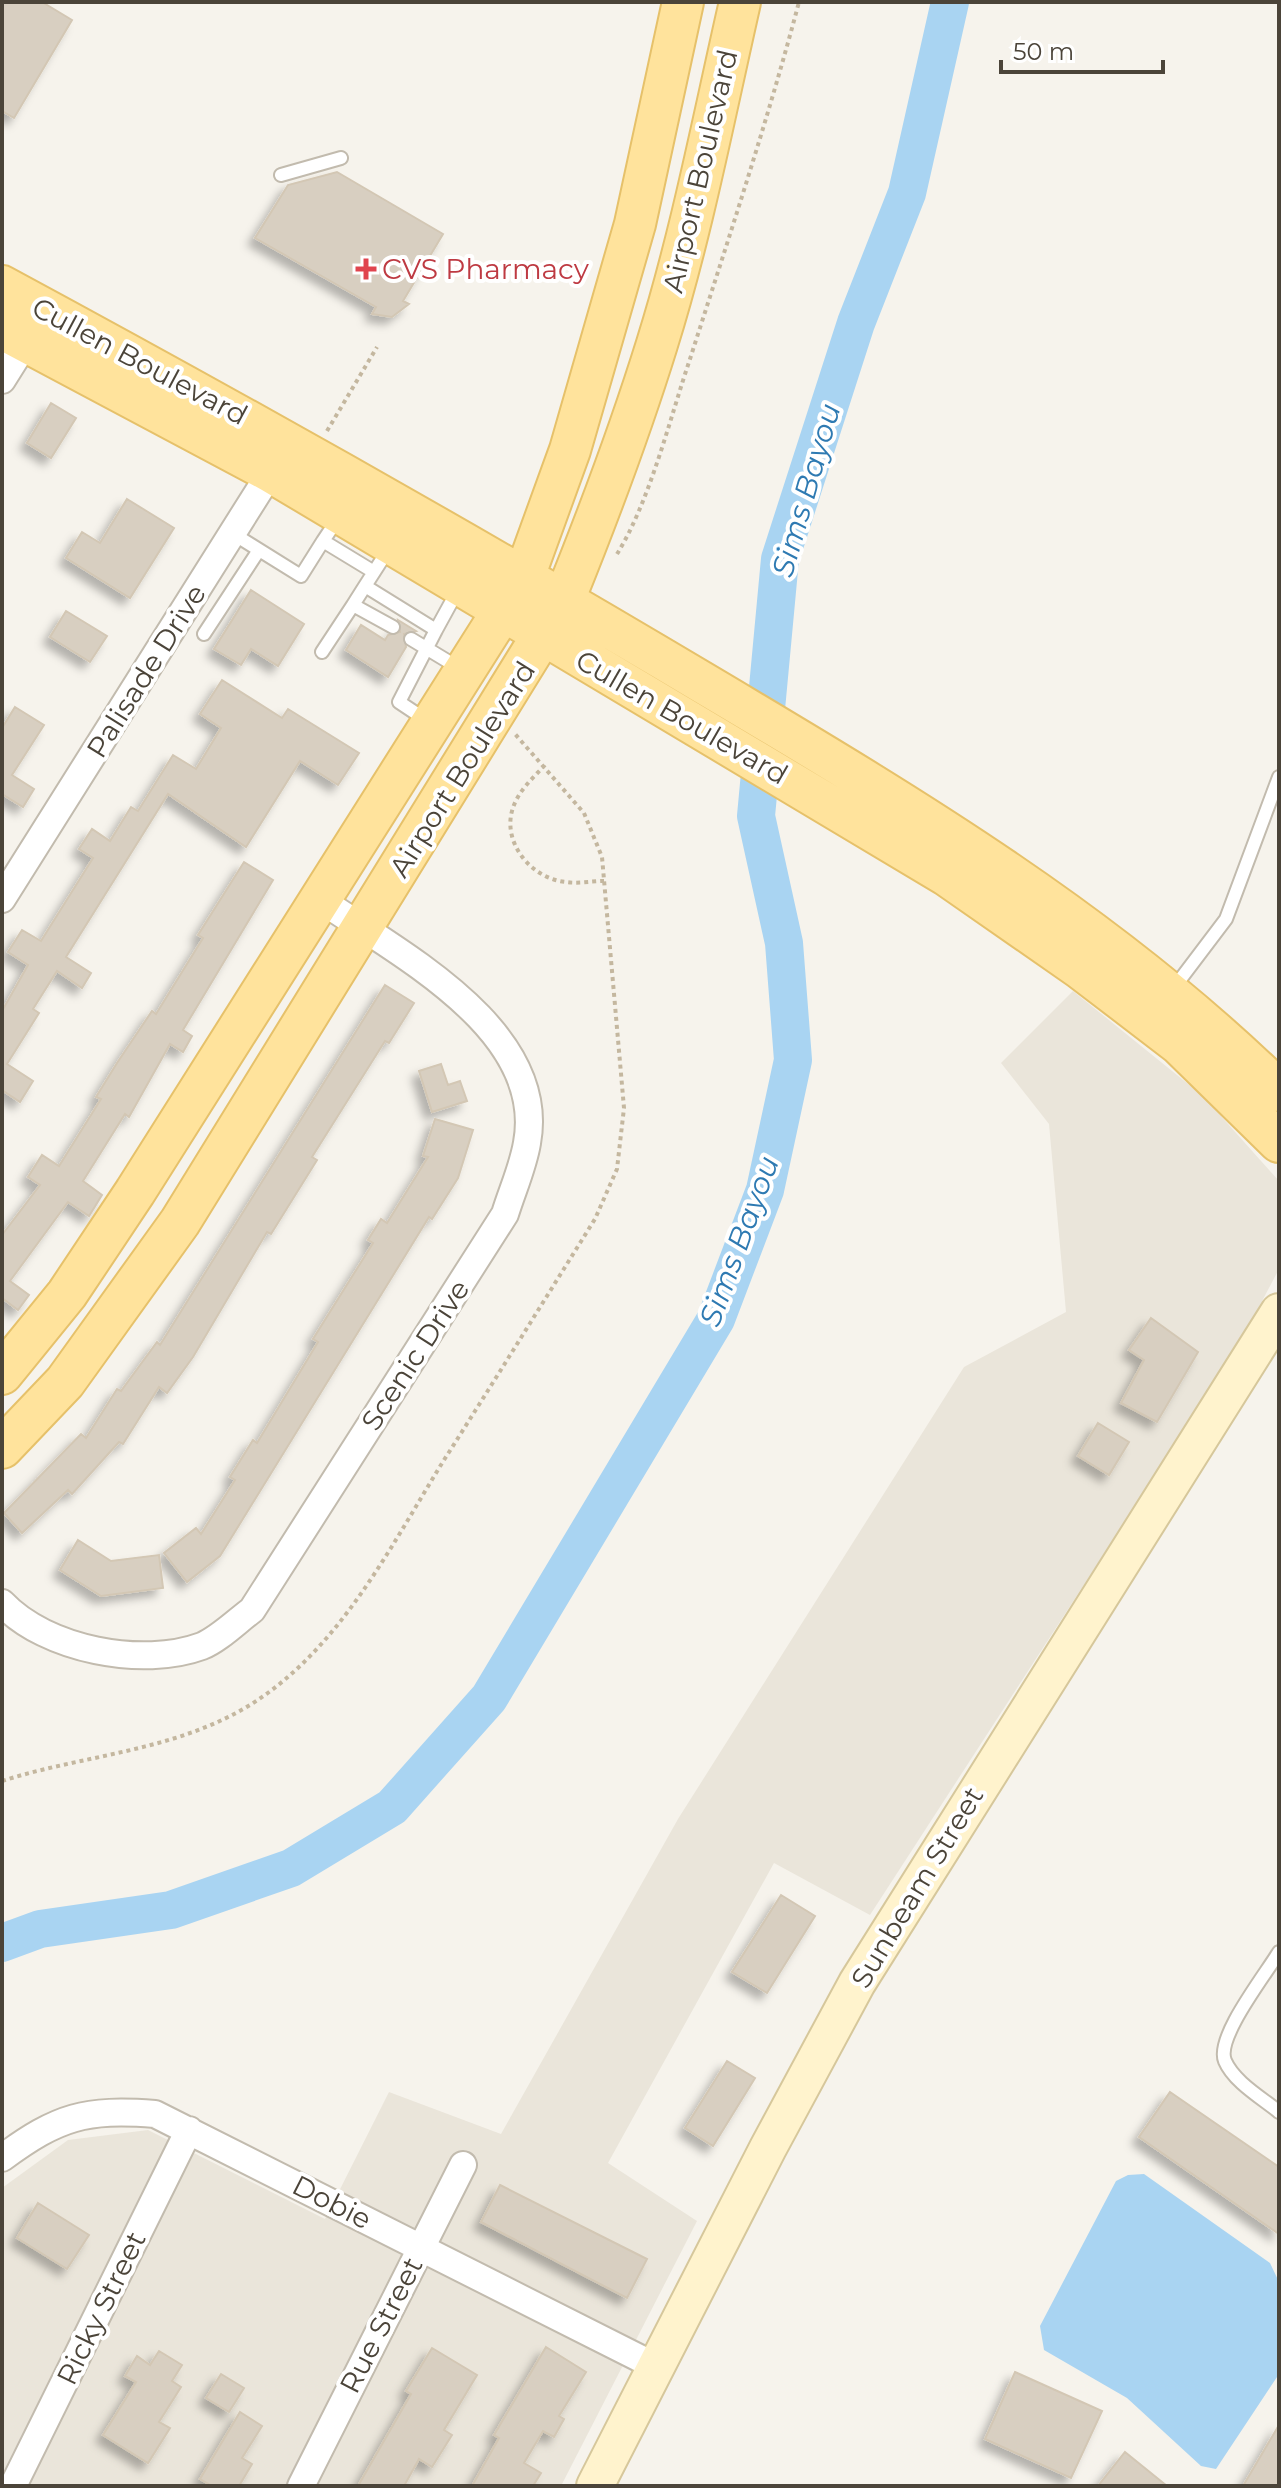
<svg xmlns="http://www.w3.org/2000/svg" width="1281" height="2488" font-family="Montserrat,sans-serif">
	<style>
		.residential { fill: #eae5da }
		.water { fill: #a9d4f2 }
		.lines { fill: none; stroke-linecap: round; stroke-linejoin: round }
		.river { stroke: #a9d4f2; stroke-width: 38 }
		.building { fill: #d8cfc1; stroke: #d3c7b4; stroke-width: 2; filter: url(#shadow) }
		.lane-casing { stroke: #c2bbae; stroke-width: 16 }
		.street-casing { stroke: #c2bbae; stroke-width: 30 }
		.secondary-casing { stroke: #d6c79b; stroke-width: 40 }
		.primary-casing { stroke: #e6c16a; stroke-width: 44 }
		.path { stroke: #c4b79f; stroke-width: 4; stroke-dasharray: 4 4; stroke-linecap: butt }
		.lane { stroke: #fff; stroke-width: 12 }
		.street { stroke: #fff; stroke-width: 26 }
		.secondary { stroke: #fff3cd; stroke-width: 36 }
		.primary { stroke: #ffe39c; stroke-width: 40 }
		.health-dot { fill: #e0444e; stroke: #fff; stroke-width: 3 }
		.labels { text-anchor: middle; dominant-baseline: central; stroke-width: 8; stroke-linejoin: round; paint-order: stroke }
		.street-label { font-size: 28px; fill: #4b4439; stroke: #fff }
		.health-label { font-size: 28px; fill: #be3a42; stroke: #fff; text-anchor: start }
		.water-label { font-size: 30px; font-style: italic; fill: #2e7ab2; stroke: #fff }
	</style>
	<defs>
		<filter id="shadow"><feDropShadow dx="-7" dy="7" stdDeviation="4" flood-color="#0004"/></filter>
	</defs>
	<rect width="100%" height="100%" fill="#f6f3ec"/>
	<!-- residential -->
	<path class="residential" d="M1073,991L1203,1096L1279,1181V1269L1236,1350L870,1915L774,1863L608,2163L697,2221L561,2486H2V2188L68,2140L148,2130L325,2219L389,2092L501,2134L678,1819L964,1367L1066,1312L1049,1124L1001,1063Z"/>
	<!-- water -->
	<path class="water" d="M1144,2174L1270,2263L1279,2282V2374L1216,2469L1201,2466L1127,2398L1044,2350L1040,2326L1116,2181L1128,2175Z"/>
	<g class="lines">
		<!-- river -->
		<path class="river" d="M2,1943L40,1929L171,1910L291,1868L392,1807L489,1698L716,1319L765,1190L793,1060L784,943L756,816L780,559L856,323L907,193L950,2"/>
	</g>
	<!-- building -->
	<path class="building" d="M2,2H42L72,20L14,118L2,111Z
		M337,172L443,234L403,301L409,304L392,317L372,314L376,307L255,238L288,185Z
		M51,403L76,418L51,458L27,443Z
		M127,499L174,528L130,598L66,558L82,532L100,543Z
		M251,590L304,624L278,666L251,649L241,665L214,649Z
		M66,611L107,636L90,662L50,637Z
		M398,620L416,631L404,634L406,647L388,677L346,650L361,625L385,640L388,635L400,632Z
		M222,680L282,718L288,709L359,753L338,785L300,761L246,847L168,794L66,957L91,973L82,988L57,971L33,1009L39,1013L7,1064L33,1081L20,1102L2,1090V1011L28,965L8,952L22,930L41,941L93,858L79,849L92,829L110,841L131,807L138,811L173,755L196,769L221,728L200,714Z
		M15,707L44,725L12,775L34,789L23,807L2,794V728Z
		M244,862L273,880L183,1030L192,1036L183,1052L170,1044L129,1117L125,1114L83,1181L102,1195L89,1216L68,1202L10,1281L29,1295L18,1310L2,1298V1235L40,1185L28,1177L42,1155L59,1166L101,1099L96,1097L117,1063L152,1011L156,1014L203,938L198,935Z
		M385,985L414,1003L389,1043L385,1041L312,1157L317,1160L271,1234L267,1232L193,1357L167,1393L159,1387L123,1444L119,1442L72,1494L68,1490L22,1533L4,1513L81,1434L86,1438L117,1389L121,1391L157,1342L160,1345Z
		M441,1064L448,1085L460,1081L467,1101L432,1112L419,1071Z
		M435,1119L473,1130L458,1178L432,1219L429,1217L220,1556L187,1582L164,1553L196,1528L201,1534L235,1480L230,1477L253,1440L257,1443L318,1342L313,1339L373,1243L368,1240L381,1219L387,1223L428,1157L423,1156Z
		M1151,1318L1198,1352L1157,1422L1121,1403L1144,1360L1129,1350Z
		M1098,1423L1129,1442L1109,1475L1078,1456Z
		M78,1540L111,1561L159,1555L163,1588L101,1596L60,1570Z
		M781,1895L815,1916L767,1993L732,1972Z
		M727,2061L755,2078L713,2146L685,2128Z
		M1170,2092L1279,2167V2234L1139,2137Z
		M500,2185L647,2259L627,2298L481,2222Z
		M38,2203L89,2235L67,2269L17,2238Z
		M546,2347L586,2372L559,2416L564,2419L554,2437L543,2431L524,2463L541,2473L533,2486H472L499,2438L494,2435Z
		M432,2348L477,2375L444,2430L452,2435L432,2467L419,2459L404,2486H358L411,2394L406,2391Z
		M159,2351L182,2365L172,2381L181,2387L159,2422L170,2428L148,2463L103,2435L136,2382L125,2376L137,2356L150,2365Z
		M1015,2372L1102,2411L1071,2478L985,2439Z
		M221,2374L244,2388L229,2412L206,2398Z
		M240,2412L262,2426L242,2458L252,2464L239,2486H212L200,2479Z
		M1279,2425V2486H1243Z
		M1125,2452L1167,2486H1098Z"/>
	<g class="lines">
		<!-- lane casing -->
		<g class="lane-casing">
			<path id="lane" d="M281,175L341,158
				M339,517L323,541L374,572
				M232,533L301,576L323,541
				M390,547L365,586L436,630L459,588
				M365,586L353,605L393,627
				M204,634L259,550
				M411,639L459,668
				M322,652L353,605
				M426,720L399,702L436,630
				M1173,989L1226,919L1279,777
				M1279,1952C1266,1974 1215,2038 1225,2061C1234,2082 1262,2098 1279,2112"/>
		</g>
		<!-- street casing -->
		<g class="street-casing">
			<path id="street" d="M2,380L34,329
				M2,899L279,459
				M2,1603C46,1650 143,1668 202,1646C219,1639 237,1621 252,1610L505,1214C512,1191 523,1167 527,1143C548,1030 399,954 321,900
				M2,2158C59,2116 85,2109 155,2114L655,2366
				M13,2486L189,2130
				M301,2486L463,2165"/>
		</g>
		<!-- secondary casing -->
		<g class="secondary-casing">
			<path id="secondary" d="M595,2486L768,2148L857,1983L1279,1312"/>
		</g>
		<!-- primary casing -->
		<g class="primary-casing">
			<path id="primary" d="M2,286C241,415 477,548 710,687C912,807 1111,926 1279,1091
				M2,329L271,472L946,875L1081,969L1179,1044L1279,1142
				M2,1374L67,1294L135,1192L524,577L570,450L635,224L683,2
				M2,1448L65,1382L180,1222L564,600C598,516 630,431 657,344C692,232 714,116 740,2"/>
		</g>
		<!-- path -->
		<path class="path" d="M327,431L377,347
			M617,554C650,501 670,418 690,359C728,240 767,123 799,2
			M545,765C532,779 517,792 512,811C503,844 532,879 566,882C578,884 591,881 604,881
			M2,1781C83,1755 169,1752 245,1708C338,1653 389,1549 444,1460C495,1380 545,1299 595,1219L617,1169L624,1108L602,857L584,813L515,734"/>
		<!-- lane -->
		<use href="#lane" class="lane"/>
		<!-- street -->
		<use href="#street" class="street"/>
		<!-- secondary -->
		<use href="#secondary" class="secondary"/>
		<!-- primary -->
		<use href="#primary" class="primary"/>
	</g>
	<!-- markers -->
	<path class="health-dot" d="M362 257h8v8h8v8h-8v8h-8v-8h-8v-8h8z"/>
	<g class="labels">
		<!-- street labels -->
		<g class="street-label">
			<text transform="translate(700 171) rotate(-77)">Airport Boulevard</text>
			<text transform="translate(140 361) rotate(28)">Cullen Boulevard</text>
			<text transform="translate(146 671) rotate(-58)">Palisade Drive</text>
			<text transform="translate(682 717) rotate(30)">Cullen Boulevard</text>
			<text transform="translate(462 769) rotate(-58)">Airport Boulevard</text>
			<text transform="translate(415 1355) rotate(-57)">Scenic Drive</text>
			<text transform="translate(917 1887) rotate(-59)">Sunbeam Street</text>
			<text transform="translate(332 2202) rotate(27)">Dobie</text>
			<text transform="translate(101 2308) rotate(-64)">Ricky Street</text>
			<text transform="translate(381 2325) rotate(-63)">Rue Street</text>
		</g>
		<!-- health labels -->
		<g class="health-label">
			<text x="382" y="269">CVS Pharmacy</text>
		</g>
		<!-- water labels -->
		<g class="water-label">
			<text transform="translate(806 490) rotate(-74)">Sims Bayou</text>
			<text transform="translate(739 1241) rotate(-70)">Sims Bayou</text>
		</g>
	</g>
	<!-- border -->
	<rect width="1281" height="2488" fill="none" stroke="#4b4439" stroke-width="8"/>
	<!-- scale -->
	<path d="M1001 60v12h162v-12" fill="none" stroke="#4b4439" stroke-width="4"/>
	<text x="1013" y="60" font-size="24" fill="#4b4439" stroke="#ffffff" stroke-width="6" paint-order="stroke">50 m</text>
</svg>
